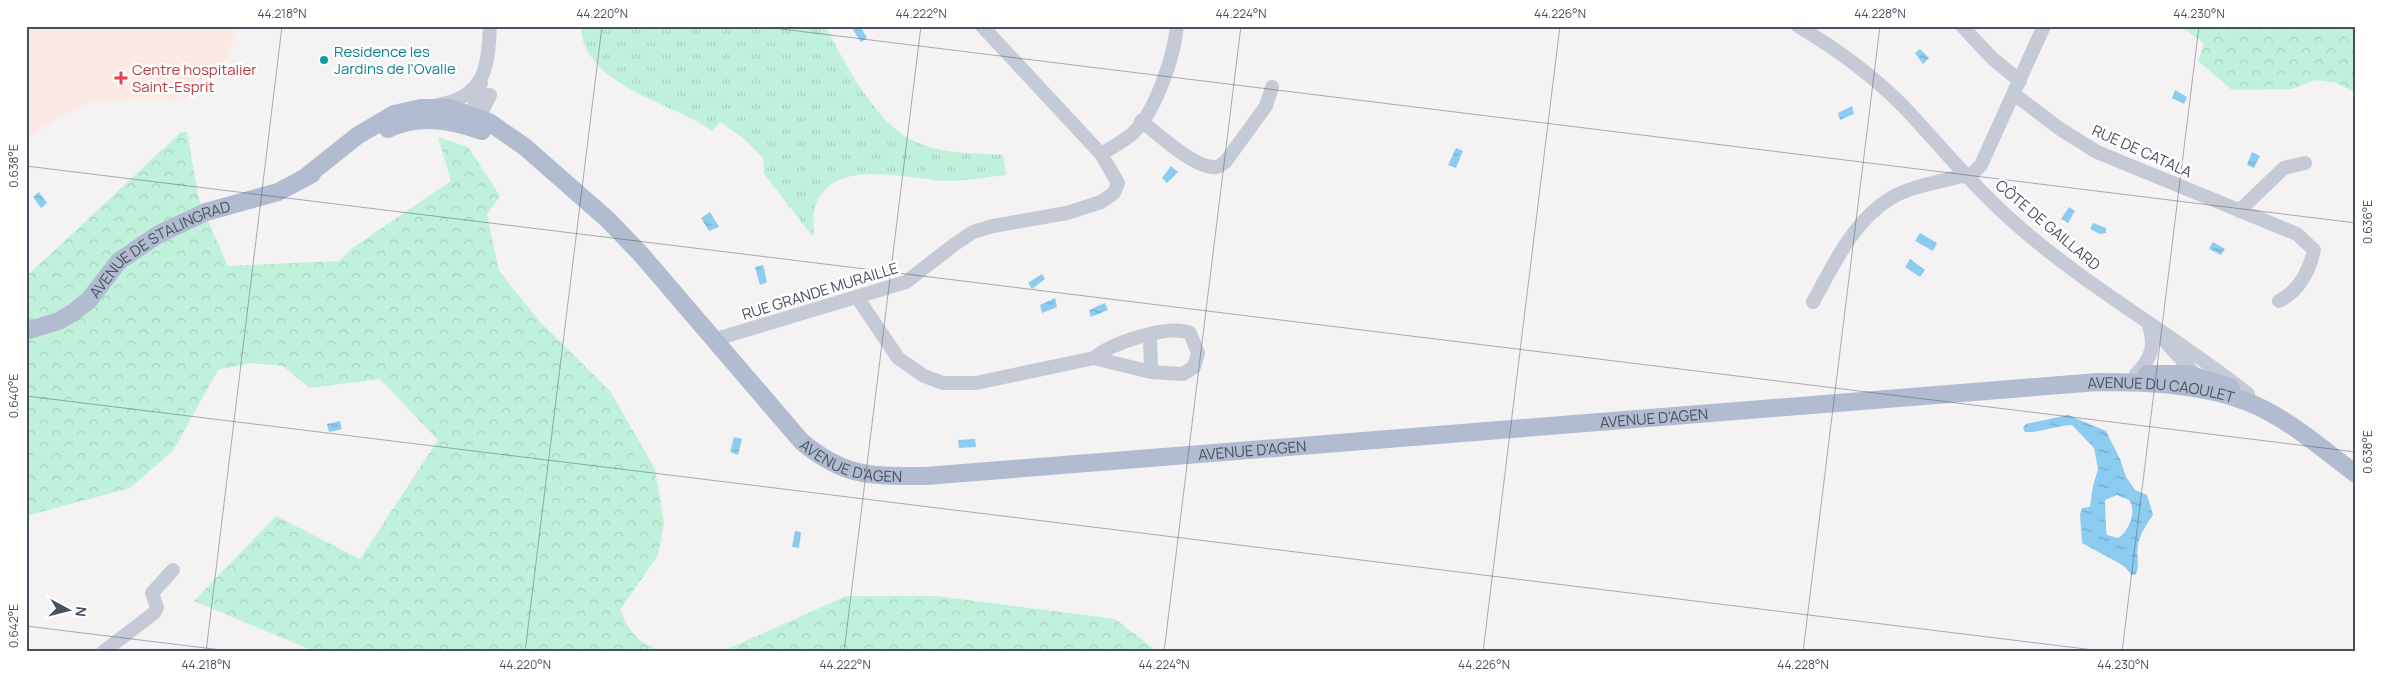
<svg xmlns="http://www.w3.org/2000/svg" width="2382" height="678" font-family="Manrope,sans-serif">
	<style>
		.medical { fill: #fce9e3 }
		.grass { fill: url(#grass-tufts) }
		.forest { fill: url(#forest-crowns) }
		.water { fill: url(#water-ripples); fill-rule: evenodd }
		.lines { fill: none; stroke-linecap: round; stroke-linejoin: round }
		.minor { stroke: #c5cbd6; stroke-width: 14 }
		.major { stroke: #b1bcd1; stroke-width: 18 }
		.ticks { fill: none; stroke: #485160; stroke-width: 1; stroke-opacity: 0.45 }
		.culture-dot { fill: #0f9aa8; stroke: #fff; stroke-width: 2 }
		.health-dot { fill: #e0444e; stroke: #fff; stroke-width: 2 }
		.labels { text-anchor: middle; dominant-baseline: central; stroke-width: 5; stroke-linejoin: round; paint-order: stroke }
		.culture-label { font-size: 15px; fill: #0d838f; stroke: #fff; text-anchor: start }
		.health-label { font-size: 15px; fill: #be3a42; stroke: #fff; text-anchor: start }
		.street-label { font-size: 15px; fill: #485160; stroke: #fff }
		.neatline { fill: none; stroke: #485160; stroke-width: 2 }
		.ticks-label { font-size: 12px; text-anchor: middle; fill: #485160 }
	</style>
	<defs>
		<pattern id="grass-tufts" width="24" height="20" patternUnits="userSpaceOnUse" patternTransform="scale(1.25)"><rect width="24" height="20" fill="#c0f2db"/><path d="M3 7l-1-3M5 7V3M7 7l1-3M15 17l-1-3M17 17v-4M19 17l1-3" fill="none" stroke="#a6d1be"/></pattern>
		<pattern id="forest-crowns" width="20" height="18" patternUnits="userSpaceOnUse" patternTransform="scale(1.25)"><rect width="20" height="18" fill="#c0f2db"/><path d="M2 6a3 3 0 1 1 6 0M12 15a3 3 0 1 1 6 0" fill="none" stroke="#a6d1be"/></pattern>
		<pattern id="water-ripples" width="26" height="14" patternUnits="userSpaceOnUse" patternTransform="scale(1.25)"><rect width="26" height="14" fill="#8cccf0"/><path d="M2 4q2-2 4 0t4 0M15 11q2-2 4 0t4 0" fill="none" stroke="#74a8c6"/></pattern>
	</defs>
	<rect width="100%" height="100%" fill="#f4f2f2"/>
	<!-- medical -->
	<path class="medical" d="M26,26H239L221,70L209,86L193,95L174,100L141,99L93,102L52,121L26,140Z"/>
	<!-- grass -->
	<path class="grass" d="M581,26H825C846,64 875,124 916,142C941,154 975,153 1003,155L1006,175C988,177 970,180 953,181C913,182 837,154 816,204C811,215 815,226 813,237L764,174L763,158L743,138L720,122L712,131C674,103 581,85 581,26Z"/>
	<!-- forest -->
	<path class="forest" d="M2180,26H2356V93L2337,83L2316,80L2292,89L2232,90L2198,61L2204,43Z
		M181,132H187L199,200L228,266L339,261L351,249L451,181L438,137L468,147L500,196L487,214L499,271L540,322L610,391L655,469L664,523L658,555L620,610C632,637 637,641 664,652H316L194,601L276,516L360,559L438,440L380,379L310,388L283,366L251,363L218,370L173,451L130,488L26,516V274L28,275Z
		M846,596H936L1115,619L1153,648L1152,652H721Z"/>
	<!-- water -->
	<path class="water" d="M860,26L867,38L861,42L853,30Z
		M1920,49L1929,58L1923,64L1915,53Z
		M2175,90L2187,97L2184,104L2172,98Z
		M1852,106L1854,114L1840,120L1838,113Z
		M1456,148L1463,151L1456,168L1448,165Z
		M2252,152L2260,156L2254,168L2247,165Z
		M1171,166L1178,172L1167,183L1162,178Z
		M39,192L47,203L41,208L33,197Z
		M2069,207L2075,211L2068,223L2061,219Z
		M710,212L719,227L709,231L701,218Z
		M2093,223L2106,228V233L2100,234L2090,229Z
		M1920,233L1937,243L1933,251L1915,241Z
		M2213,242L2225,249L2221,255L2209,249Z
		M1910,259L1925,270L1920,277L1905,267Z
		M763,265L767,282L760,285L755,267Z
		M1042,274L1045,279L1032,289L1028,283Z
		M1055,298L1057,307L1042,313L1040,305Z
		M1105,303L1108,310L1091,317L1089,310Z
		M2068,415L2106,431L2120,459L2126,477L2135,490L2147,495L2153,515C2147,524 2139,535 2138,546C2136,556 2140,564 2136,574L2132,575L2124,566L2082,543L2080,514L2082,508L2090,507L2093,486L2098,469L2094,448L2072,425C2057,425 2040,433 2025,432L2023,428L2026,424ZM2117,495L2129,500C2137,510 2129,532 2118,538L2107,535C2106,533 2105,502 2105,500Z
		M340,421L342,429L329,432L327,424Z
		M734,437L742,439L738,455L730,452Z
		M975,439L976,447L959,448L958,440Z
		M795,531L801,532L799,548L792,547Z"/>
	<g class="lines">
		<!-- minor -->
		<path class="minor" d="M1798,26C1835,48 1873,76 1903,106C1938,143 1970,183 2007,216C2081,284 2170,332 2248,394
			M1962,26L1993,59L2020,81
			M2014,94L2060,129L2097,152L2297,234L2314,250C2309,272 2299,291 2279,301
			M438,105C485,97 488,68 490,26
			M470,119L479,117L490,95
			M1141,121C1158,134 1191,165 1212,167C1218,168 1221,165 1226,161L1266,106L1272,87
			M476,125L472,113L481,83
			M1101,154C1111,148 1122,142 1131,135C1155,114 1174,57 1177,26
			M1968,178L1981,165L2044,26
			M2239,211L2284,168L2305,163
			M857,297L898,358L924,376L943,383H976L1094,358L1151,372L1183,374L1194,367L1198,353L1190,333C1168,324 1111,343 1094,358
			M1813,302C1834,264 1853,221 1891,198C1913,185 1942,182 1965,175
			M1150,335L1151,372
			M713,340L906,282L955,244L973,232L993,226L1067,213L1101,202L1114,193L1118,183L1101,154L982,26
			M2164,340L2198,378
			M2136,374C2152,359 2156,344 2148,323
			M103,652L154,613L157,607L152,593L173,570"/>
		<!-- major -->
		<g class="major">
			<path d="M388,129C419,114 451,120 482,131"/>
			<path id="s1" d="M303,179L357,136L394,114L421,108H450L489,122L525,147L607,219L639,252L802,442C846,478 871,476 926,476L2098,382C2148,382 2201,384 2248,402C2288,418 2322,449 2356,474"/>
			<path id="s2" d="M26,331L59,321L74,312L89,300L119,261L159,234L206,212L278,192L312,174"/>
			<path d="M2147,374H2188L2231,387"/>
		</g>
	</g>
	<!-- ticks -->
	<path class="ticks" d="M757,26L2356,223M26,166L2356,452M26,396L2110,652M26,626L238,652M206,652L282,26M525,652L602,26M844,652L921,26M1164,652L1241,26M1483,652L1560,26M1803,652L1880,26M2122,652L2199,26"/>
	<!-- markers -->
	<circle class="culture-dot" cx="324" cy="60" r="5"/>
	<path class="health-dot" d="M118.5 70.5h5v5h5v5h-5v5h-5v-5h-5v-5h5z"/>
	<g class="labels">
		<!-- culture labels -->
		<g class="culture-label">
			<text x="334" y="51">Residence les<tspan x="334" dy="17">Jardins de l'Ovalie</tspan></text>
		</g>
		<!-- health labels -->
		<g class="health-label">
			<text x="132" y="69">Centre hospitalier<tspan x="132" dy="17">Saint-Esprit</tspan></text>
		</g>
		<!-- street labels -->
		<g class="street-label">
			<text transform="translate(2142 151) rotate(24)">RUE DE CATALA</text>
			<text transform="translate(2048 225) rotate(40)">CÔTE DE GAILLARD</text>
			<text stroke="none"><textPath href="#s2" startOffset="161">AVENUE DE STALINGRAD</textPath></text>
			<text transform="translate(820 291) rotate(-17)">RUE GRANDE MURAILLE</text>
			<text stroke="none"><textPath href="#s1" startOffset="2031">AVENUE DU CAOULET</textPath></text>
			<text stroke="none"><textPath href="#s1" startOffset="1522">AVENUE D'AGEN</textPath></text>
			<text stroke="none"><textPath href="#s1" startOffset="1119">AVENUE D'AGEN</textPath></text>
			<text stroke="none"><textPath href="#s1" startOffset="714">AVENUE D'AGEN</textPath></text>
		</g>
	</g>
	<!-- border -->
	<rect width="2382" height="678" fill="none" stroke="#ffffff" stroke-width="55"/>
	<!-- north arrow -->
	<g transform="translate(68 610) rotate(97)" stroke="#ffffff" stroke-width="4" paint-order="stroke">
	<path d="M0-4L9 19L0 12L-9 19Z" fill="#485160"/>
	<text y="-8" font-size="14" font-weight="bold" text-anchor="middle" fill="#485160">N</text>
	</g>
	<rect x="28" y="28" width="2326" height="622" class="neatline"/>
	<g class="ticks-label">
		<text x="282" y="18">44.218°N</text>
		<text x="602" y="18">44.220°N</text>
		<text x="921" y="18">44.222°N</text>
		<text x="1241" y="18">44.224°N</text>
		<text x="1560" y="18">44.226°N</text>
		<text x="1880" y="18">44.228°N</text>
		<text x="2199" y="18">44.230°N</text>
		<text transform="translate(14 166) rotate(-90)" y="4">0.638°E</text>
		<text transform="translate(2368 222) rotate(-90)" y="4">0.636°E</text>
		<text transform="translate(14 396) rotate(-90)" y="4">0.640°E</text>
		<text transform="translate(2368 452) rotate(-90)" y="4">0.638°E</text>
		<text transform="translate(14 626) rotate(-90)" y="4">0.642°E</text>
		<text x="206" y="669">44.218°N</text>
		<text x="525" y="669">44.220°N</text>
		<text x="845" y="669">44.222°N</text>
		<text x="1164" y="669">44.224°N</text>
		<text x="1484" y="669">44.226°N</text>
		<text x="1803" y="669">44.228°N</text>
		<text x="2123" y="669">44.230°N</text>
	</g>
</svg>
